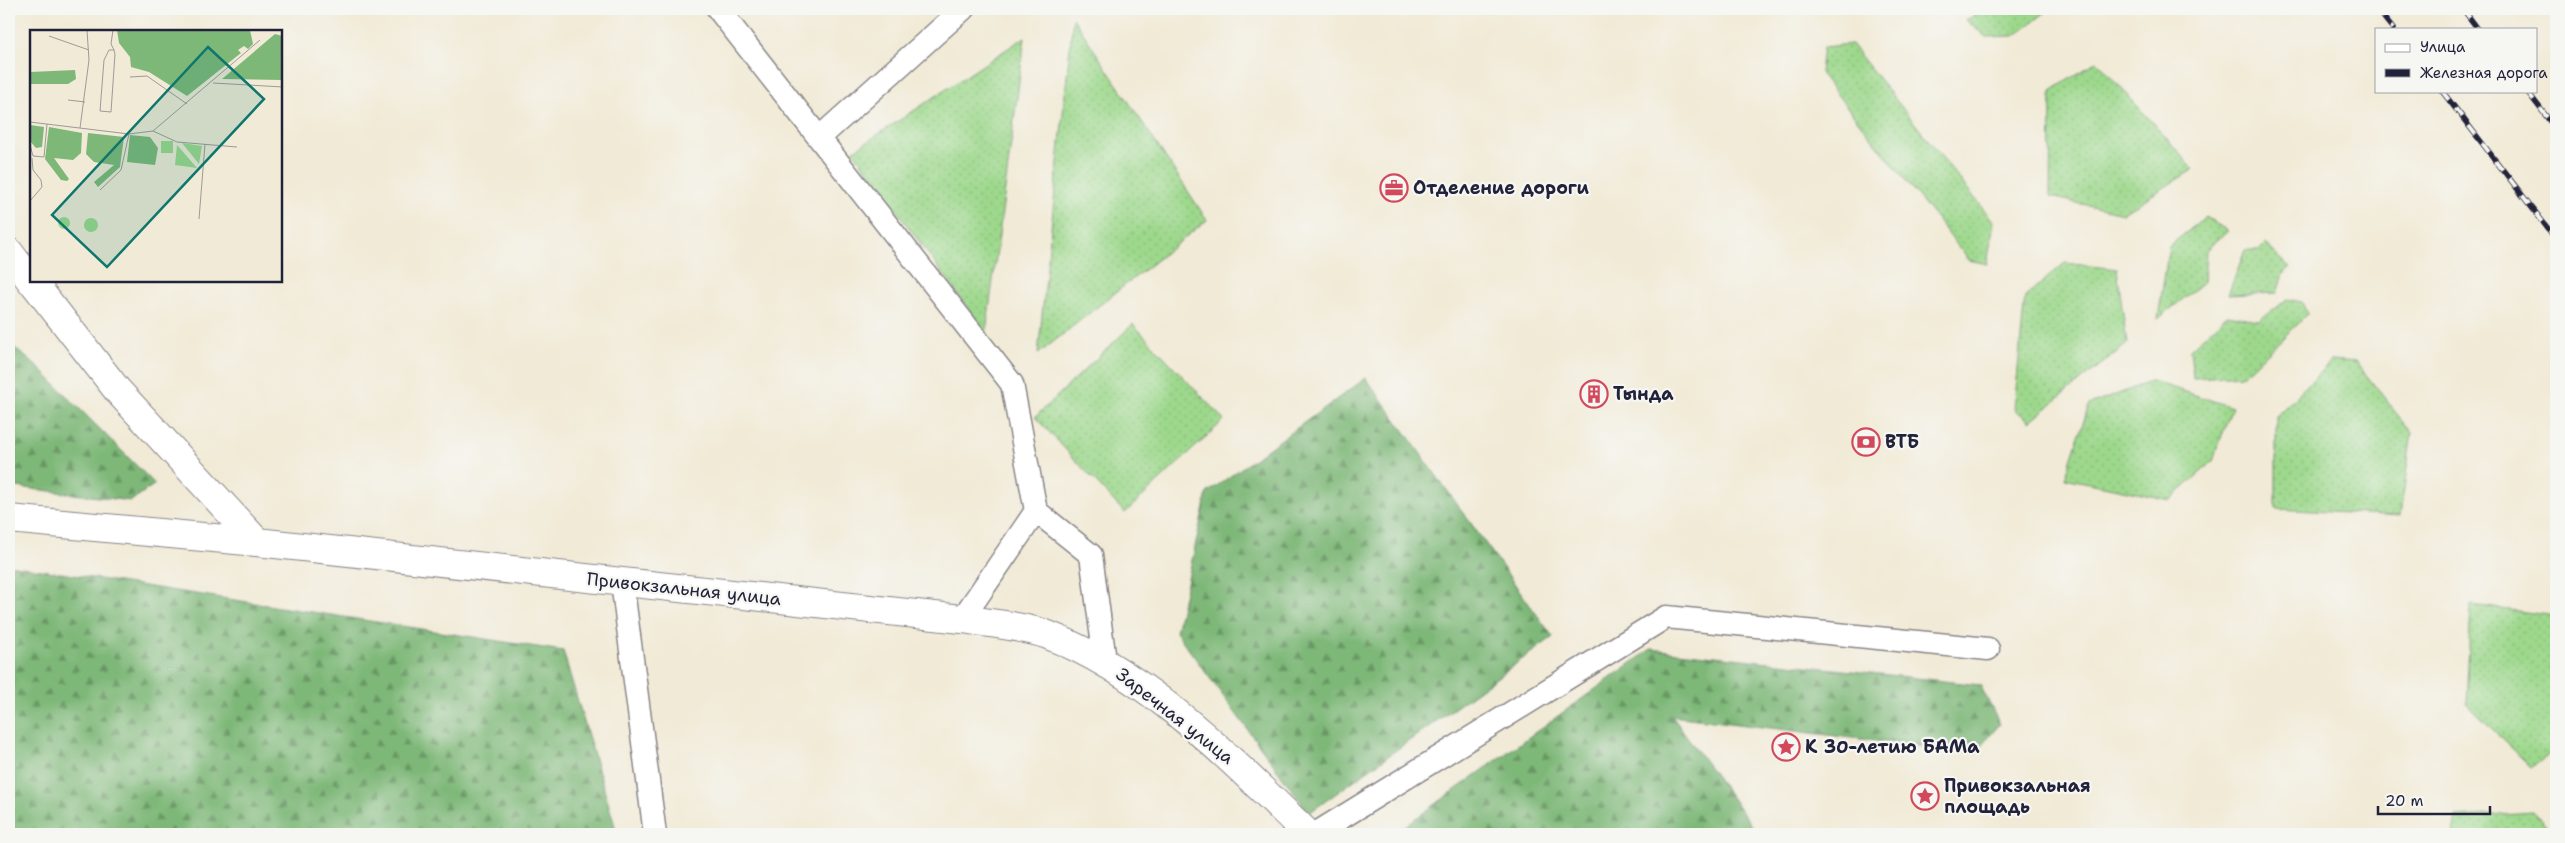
<svg xmlns="http://www.w3.org/2000/svg" width="2565" height="843" font-family="'Shantell Sans',sans-serif">
	<style>
		.grass { fill: url(#grass-dots); stroke: #607d64 }
		.forest { fill: url(#forest-firs); stroke: #506d5a }
		.lines { fill: none; stroke-linecap: round; stroke-linejoin: round }
		.lane-casing { stroke: #8a8688; stroke-width: 25 }
		.street-casing { stroke: #8a8688; stroke-width: 30 }
		.secondary-casing { stroke: #8a8688; stroke-width: 30 }
		.lane { stroke: #fff; stroke-width: 22 }
		.street { stroke: #fff; stroke-width: 28 }
		.secondary { stroke: #fff; stroke-width: 28 }
		.rail-casing { stroke: #22223b; stroke-width: 5.5 }
		.rail { stroke: #f6f6f2; stroke-width: 4; stroke-dasharray: 11; stroke-linecap: butt }
		.labels { text-anchor: middle; dominant-baseline: central; stroke-width: 4.5; stroke-linejoin: round; paint-order: stroke }
		.poi-label { font-size: 18px; font-weight: bold; fill: #22223b; stroke: #f6f6f2; text-anchor: start }
		.street-label { font-size: 18px; fill: #22223b; stroke: #f6f6f2 }
		.inset-road { fill: none; stroke: #9e9a98; stroke-width: 1 }
		.view { fill: #0f766e; fill-opacity: 0.15; stroke: #0f766e; stroke-width: 2.5 }
		.inset-edge { fill: none; stroke: #22223b; stroke-width: 2.5 }
	</style>
	<defs>
		<pattern id="grass-dots" width="8" height="8" patternUnits="userSpaceOnUse" patternTransform="scale(1.25)"><rect width="8" height="8" fill="#9dd88c"/><path d="M2 2h.1M6 6h.1" fill="none" stroke="#87b97a" stroke-width="1.8" stroke-linecap="round"/></pattern>
		<pattern id="forest-firs" width="22" height="20" patternUnits="userSpaceOnUse" patternTransform="scale(1.25)"><rect width="22" height="20" fill="#7eb878"/><path d="M5 1l3.5 6h-7zM16 11l3.5 6h-7z" fill="#679564"/></pattern>
	</defs>
	<rect width="100%" height="100%" fill="#f6f6f2"/>
	<filter id="ink" filterUnits="userSpaceOnUse"><feTurbulence type="fractalNoise" baseFrequency=".02" numOctaves="2"/><feDisplacementMap in="SourceGraphic" scale="10" xChannelSelector="R" yChannelSelector="G"/><feConvolveMatrix kernelMatrix="1 2 1 2 8 2 1 2 1" color-interpolation-filters="sRGB"/></filter>
	<filter id="wash" filterUnits="userSpaceOnUse"><feTurbulence type="fractalNoise" baseFrequency=".0096" numOctaves="4" result="noise"/><feDisplacementMap in="SourceGraphic" scale="20" xChannelSelector="R" yChannelSelector="G"/><feGaussianBlur stdDeviation="1.12" result="paint"/><feColorMatrix in="noise" values="0 0 0 0 0 0 0 0 0 0 0 0 0 0 0 0 0 1.4 0 .05"/><feComposite in="paint" operator="in"/></filter>
	<g filter="url(#wash)">
		<rect width="100%" height="100%" fill="#f1ead6"/>
		<!-- grass -->
		<path class="grass" d="M1986,9H2050L2014,36L1986,37L1966,20Z
			M1073,18L1207,220L1038,354Z
			M1025,37L986,333L853,151Z
			M1851,44L1994,222L1987,264L1969,260L1820,73L1823,47Z
			M2097,61L2194,169L2123,213L2050,197L2051,91Z
			M2206,217L2228,231L2206,250L2204,282L2158,319L2169,246Z
			M2265,244L2290,267L2283,274L2277,293L2228,295L2245,250H2259Z
			M2065,263L2117,269L2127,344L2030,421L2014,409L2025,297Z
			M2287,299L2302,302L2307,315L2244,375L2193,378L2190,349L2227,315L2259,320Z
			M1133,324L1224,420L1125,513L1035,417Z
			M2332,360L2356,362L2412,433L2400,516L2276,509V416Z
			M2152,381L2232,407L2213,461L2170,500L2065,478L2089,405Z
			M2471,605L2556,616V749L2531,767L2466,703Z
			M2533,812L2554,834H2453L2456,817Z"/>
		<!-- forest -->
		<path class="forest" d="M9,343L40,369L155,484L131,501L9,486Z
			M1366,378L1553,637L1309,813L1176,632L1207,493Z
			M9,565L563,651L615,826V834H9Z
			M1651,649L1980,685L2000,724L1975,753L1672,716L1758,834H1394Z"/>
	</g>
	<g filter="url(#ink)">
		<g class="lines">
			<!-- lane casing -->
			<g class="lane-casing">
				<path id="lane" d="M718,9L1012,384L1036,511L1091,555L1105,661
					M819,138L963,9
					M622,582L655,834
					M962,619L1036,511
					M1315,834L1666,617L1988,649"/>
			</g>
			<!-- street casing -->
			<g class="street-casing">
				<path id="street" d="M9,519L257,542"/>
			</g>
			<!-- secondary casing -->
			<g class="secondary-casing">
				<path id="secondary" d="M9,252L31,281
					M32,281L118,391L257,542L962,619C986,623 1025,626 1048,635C1150,675 1230,759 1308,834"/>
			</g>
			<!-- lane -->
			<use href="#lane" class="lane"/>
			<!-- street -->
			<use href="#street" class="street"/>
			<!-- secondary -->
			<use href="#secondary" class="secondary"/>
			<!-- rail casing -->
			<g class="rail-casing">
				<path id="rail" d="M2377,9L2393,29
					M2463,9L2478,29
					M2442,91L2556,239
					M2527,91L2556,129"/>
			</g>
			<!-- rail -->
			<use href="#rail" class="rail"/>
		</g>
	</g>
	<!-- icons -->
	<defs>
		<g id="office-ring" transform="scale(1.4375)"><circle r="9.5" fill="#f6f6f2" stroke="#d1495b" stroke-width="1.5"/><path d="M-6-3h4V-5.5h4V-3h4V5H-6ZM-1-4.5V-3h2v-1.5ZM-6 0V1H6V0Z" fill="#d1495b"/></g>
		<g id="building-ring" transform="scale(1.4375)"><circle r="9.5" fill="#f6f6f2" stroke="#d1495b" stroke-width="1.5"/><path d="M-4-6H4V6H1V3H-1V6H-4ZM-2.5-4.3h1.7v1.8h-1.7ZM.8-4.3h1.7v1.8H.8ZM-2.5-1h1.7V.8h-1.7ZM.8-1h1.7V.8H.8Z" fill="#d1495b"/></g>
		<g id="bank-ring" transform="scale(1.4375)"><circle r="9.5" fill="#f6f6f2" stroke="#d1495b" stroke-width="1.5"/><path d="M-6-4H6V4H-6ZM0-2.3a2.3 2.3 0 1 0 0 4.6a2.3 2.3 0 1 0 0-4.6Z" fill="#d1495b"/></g>
		<g id="sight-ring" transform="scale(1.4375)"><circle r="9.5" fill="#f6f6f2" stroke="#d1495b" stroke-width="1.5"/><path d="M0-6L1.8-2.2L6-1.7L2.9 1.2L3.7 5.4L0 3.3L-3.7 5.4L-2.9 1.2L-6-1.7L-1.8-2.2Z" fill="#d1495b"/></g>
	</defs>
	<g fill-rule="evenodd">
		<use href="#office-ring" x="1394" y="188"/>
		<use href="#building-ring" x="1594" y="394"/>
		<use href="#bank-ring" x="1866" y="442"/>
		<use href="#sight-ring" x="1786" y="747"/>
		<use href="#sight-ring" x="1925" y="796"/>
	</g>
	<g class="labels">
		<!-- poi labels -->
		<g class="poi-label">
			<text x="1413" y="188">Отделение дороги</text>
			<text x="1613" y="394">Тында</text>
			<text x="1885" y="442">ВТБ</text>
			<text x="1805" y="747">К 30-летию БАМа</text>
			<text x="1944" y="786">Привокзальная<tspan x="1944" dy="21">площадь</tspan></text>
		</g>
		<!-- street labels -->
		<g class="street-label">
			<text transform="translate(684 589) rotate(6)">Привокзальная улица</text>
			<text transform="translate(1175 716) rotate(38)">Заречная улица</text>
		</g>
	</g>
	<!-- overview -->
	<g transform="translate(30 30)">
		<rect width="252" height="252" fill="#f1ead6"/>
		<path d="M131,111H143V123H131ZM152,113L172,116L169,134ZM147,115L167,138L145,135ZM28 193a6 6 0 1 1 12 0a6 6 0 1 1-12 0ZM54 195a7 7 0 1 1 14 0a7 7 0 1 1-14 0Z" fill="#9dd88c"/>
		<path d="M87,0H220L223,14L218,19L214,16L208,20L211,23L157,66L119,42L101,37L100,27L89,13ZM245,4L252,6V50L192,49ZM45,40L46,49L38,54H0V42ZM0,95L14,97L12,117L6,118L0,111ZM19,97L52,103L51,123L43,130L24,128L39,149L37,151L31,150L15,129ZM58,103L94,107L90,137L68,157L64,152L84,135L64,132L56,124ZM100,105L120,107L128,118L125,135L97,132Z" fill="#7eb878"/>
		<path class="inset-road" d="M83,0L81,14L84,20L85,24L81,82L70,81L74,30L79,20H84M19,6L59,20M100,47L117,46L157,74M183,53L253,57M38,70L55,72M0,92L99,104L123,101L230,10M50,98L59,30L57,0M123,101L147,112L207,117M0,115L3,126L14,127L17,94M70,160L91,140L99,104M0,171L12,157L11,150L3,140L2,128M169,189L175,114"/>
		<path class="view" d="M178,17L234,69L77,237L22,185Z"/>
		<rect width="252" height="252" class="inset-edge"/>
	</g>
	<!-- margin -->
	<rect width="2565" height="843" fill="none" stroke="#f6f6f2" stroke-width="30"/>
	<!-- legend -->
	<rect x="2375" y="28" width="162" height="65" fill="#f6f6f2" stroke="#a1a1a9"/>
	<rect x="2385" y="44" width="25" height="8" fill="#ffffff" stroke="#a1a1a9"/>
	<text x="2420" y="52" font-size="15" fill="#22223b">Улица</text>
	<rect x="2385" y="69" width="25" height="8" fill="#22223b" stroke="#a1a1a9"/>
	<text x="2420" y="78" font-size="15" fill="#22223b">Железная дорога</text>
	<!-- scale -->
	<path d="M2378 806v8h112v-8" fill="none" stroke="#22223b" stroke-width="2.5"/>
	<text x="2385" y="806" font-size="15" fill="#22223b" stroke="#f6f6f2" stroke-width="4" paint-order="stroke">20 m</text>
</svg>
